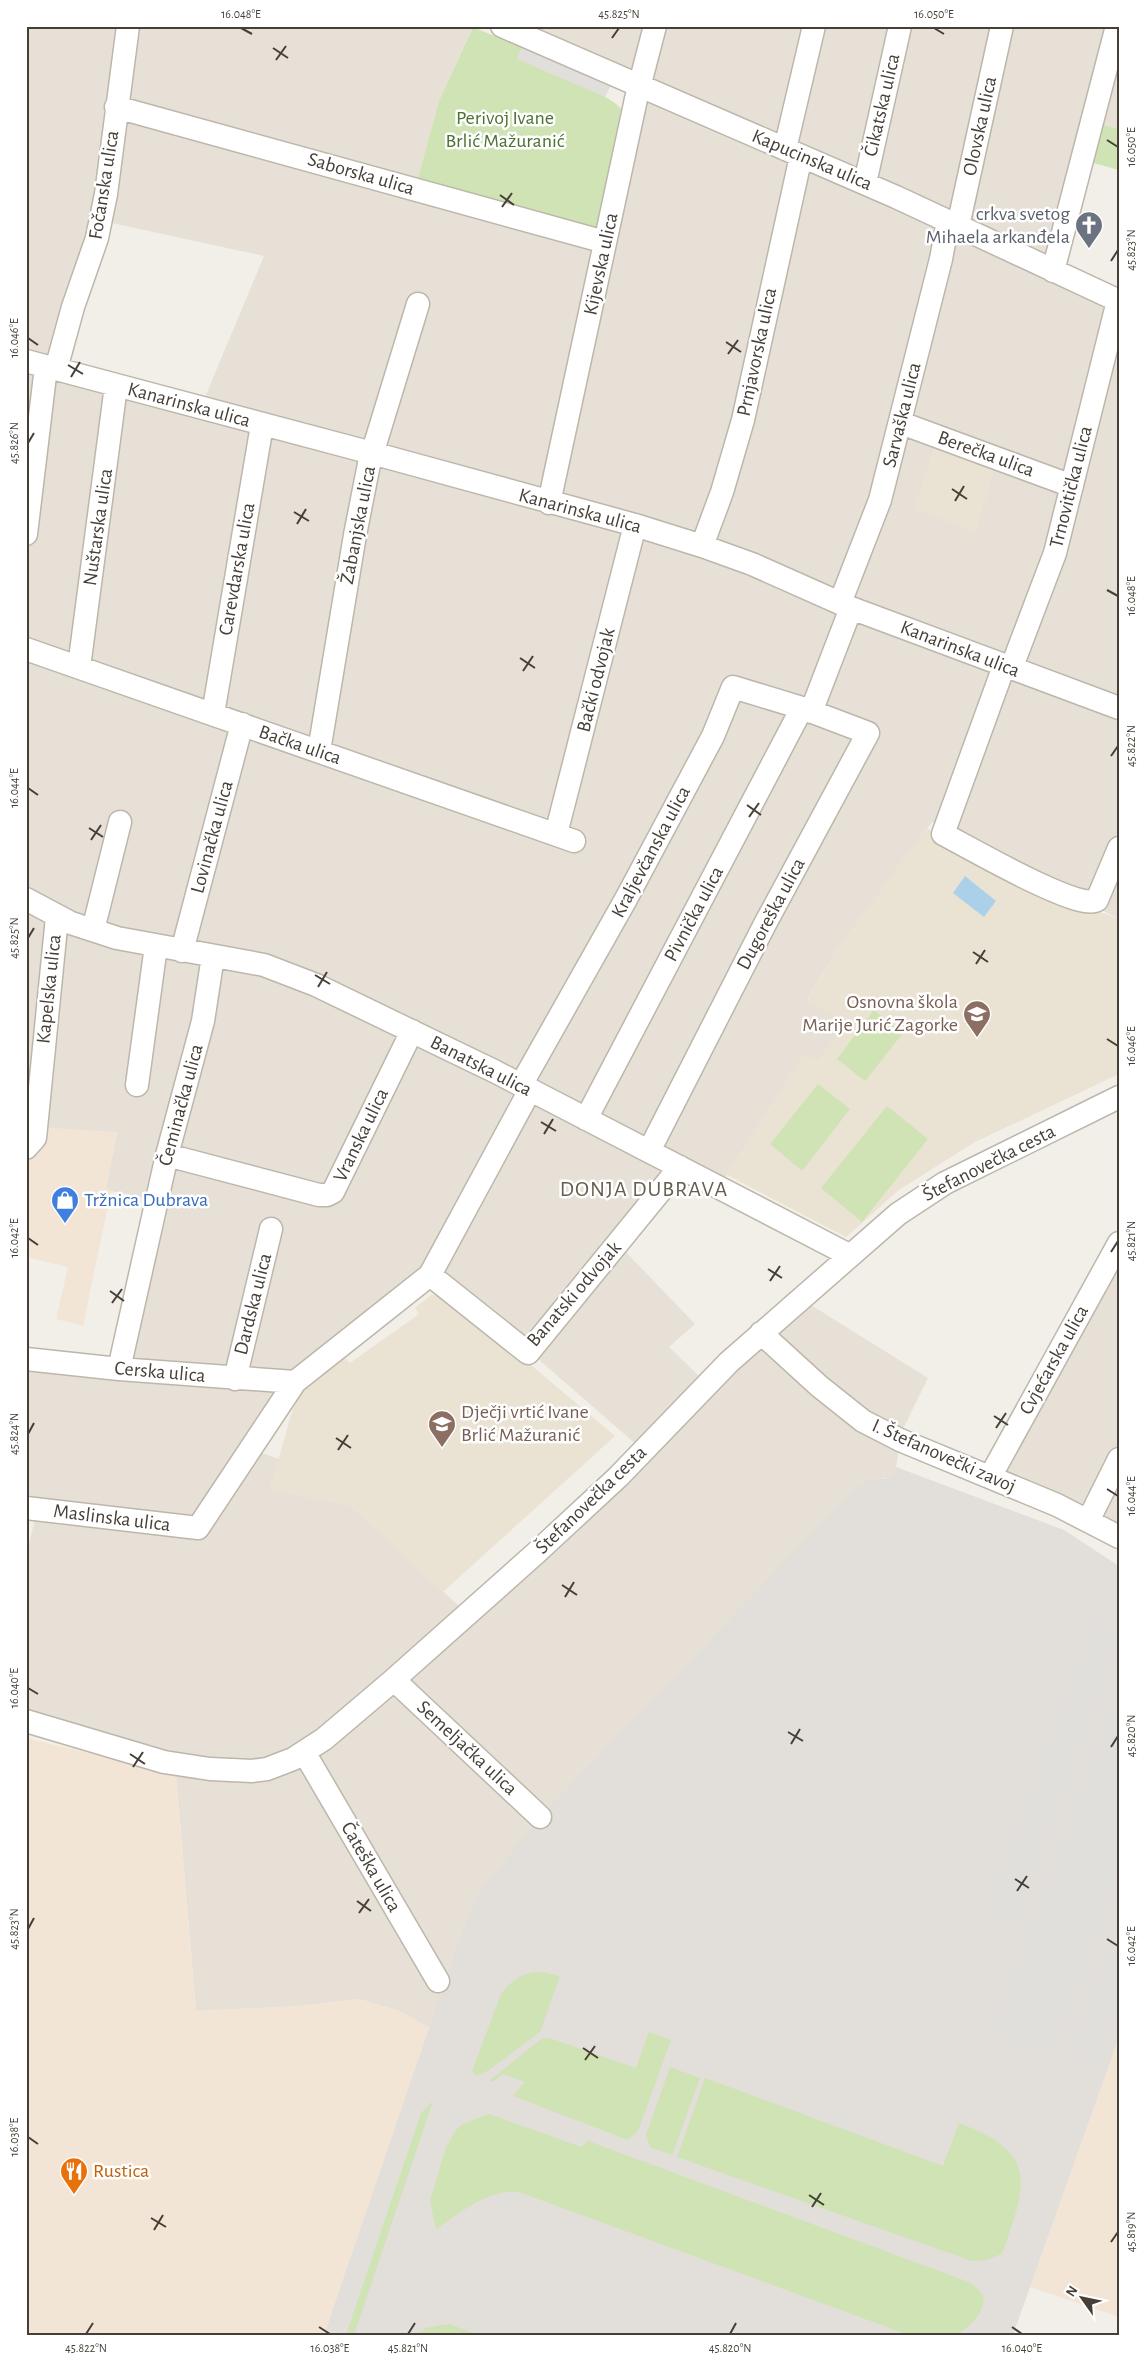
<svg xmlns="http://www.w3.org/2000/svg" width="1145" height="2361" font-family="'Alegreya Sans',sans-serif">
	<style>
		.residential { fill: #e6e0d6; fill-rule: evenodd }
		.commercial { fill: #f2e5d5 }
		.industrial { fill: #e2ded9 }
		.education { fill: #eae3d3 }
		.green { fill: #cfe3b4 }
		.parking { fill: #e1dfdc }
		.water { fill: #aad1e9 }
		.lines { fill: none; stroke-linecap: round; stroke-linejoin: round }
		.minor-casing { stroke: #bdb6ab; stroke-width: 25 }
		.minor { stroke: #fff; stroke-width: 22 }
		.ticks { fill: none; stroke: #453f37; stroke-width: 2 }
		.labels { text-anchor: middle; dominant-baseline: central; stroke-width: 5; stroke-linejoin: round; paint-order: stroke }
		.street-label { font-size: 20px; fill: #453f37; stroke: #fff }
		.park-label { font-size: 20px; fill: #4b7130; stroke: #fff }
		.worship-label { font-size: 20px; fill: #5b616d; stroke: #fff; text-anchor: end }
		.education-label { font-size: 20px; fill: #785e54; stroke: #fff; text-anchor: end }
		.shop-label { font-size: 20px; fill: #366cbe; stroke: #fff; text-anchor: start }
		.food-label { font-size: 20px; fill: #c56008; stroke: #fff; text-anchor: start }
		.quarter-label { font-size: 22px; letter-spacing: 1px; fill: #675d4f; stroke: #fff }
		.neatline { fill: none; stroke: #453f37; stroke-width: 2 }
		.ticks-label { font-size: 12px; text-anchor: middle; fill: #453f37 }
	</style>
	<rect width="100%" height="100%" fill="#f2efe8"/>
	<!-- residential -->
	<path class="residential" d="M26,26H473L439,101L414,193L614,250L652,83L519,26H1119V129L1100,124L1048,258L1119,310V919L932,822L836,951L807,1000L848,1023L818,1061L804,1055L723,1181L674,1157L623,1249L695,1324L669,1347L701,1378L637,1445L430,1265L291,1377L248,1448L279,1459L270,1489L350,1505L460,1607L320,1731L282,1754L244,1764L176,1755L26,1715V1557L39,1502L26,1500V1368L127,1377L163,1202L111,1191L106,1188L117,1132L26,1141ZM98,220L264,256L198,414L49,375Z
		M1119,1249V1533L1002,1476Z
		M806,1302L928,1378L902,1431L896,1467L891,1478H883L503,1864L473,1900L430,2028L399,2011L359,1999L299,2006L196,2011L176,1774L267,1776L692,1410Z"/>
	<!-- commercial -->
	<path class="commercial" d="M39,1127L117,1132L106,1188L111,1191L83,1326L56,1319L68,1267L26,1257V1152Z
		M26,1738L176,1774L196,2011L299,2006L359,1999L399,2011L430,2028L324,2335H26Z
		M1119,2037V2317L1030,2287Z"/>
	<!-- industrial -->
	<path class="industrial" d="M896,1467L1064,1530L1119,1566V2037L1013,2335H324L473,1900L540,1817L843,1501L856,1489L870,1480L891,1478Z"/>
	<!-- education -->
	<path class="education" d="M935,444L995,466L976,532L914,509Z
		M926,828L1044,892L1119,919V1074L975,1142L899,1190L846,1237L727,1175L804,1054L818,1060L848,1023L807,1001L836,951Z
		M431,1295L441,1296L525,1360L615,1436L443,1592L350,1505L270,1489L291,1415L297,1400L307,1387L345,1358L350,1363L419,1314L415,1308Z"/>
	<!-- green -->
	<path class="green" d="M473,27L522,48L518,59C537,67 612,94 621,109L597,226L593,229L418,178L439,101Z
		M1100,124L1119,129V170L1090,162Z
		M874,1010L903,1033L865,1081L837,1059Z
		M818,1084L850,1109L802,1171L770,1144Z
		M887,1106L928,1139L862,1222L821,1188Z
		M542,1972L560,1976L540,2032L489,2070L477,2076L472,2071L501,1994C512,1979 524,1972 542,1972Z
		M649,2032L671,2040L638,2131L628,2140L513,2096L525,2082L503,2074L492,2082L490,2080L541,2039L549,2038L636,2068Z
		M670,2067L700,2078L672,2155L650,2147L646,2135Z
		M705,2078L943,2166L959,2123C1011,2143 1034,2162 1013,2221C1009,2232 1007,2244 1001,2254L987,2260L972,2261L677,2157Z
		M433,2101L354,2335H346L421,2113Z
		M489,2114L581,2147L588,2141L966,2281C972,2284 980,2289 983,2297C987,2311 966,2332 953,2335C939,2337 923,2335 909,2335L519,2192C487,2189 462,2212 436,2229L430,2201L445,2150L455,2131L463,2124Z
		M449,2324L479,2335H416L426,2328Z"/>
	<!-- parking -->
	<path class="parking" d="M522,48L611,85L605,97L517,59Z
		M1100,1619L1117,1635L1009,1929L994,1899Z
		M1119,1698V1864L1055,2041L1034,2052L1007,2039L999,2021Z
		M1119,1926V2002L1094,2070H1087L1078,2037Z"/>
	<!-- water -->
	<path class="water" d="M965,876L996,901L984,917L953,893Z"/>
	<g class="lines">
		<!-- minor casing -->
		<g class="minor-casing">
			<path id="minor" d="M502,26L896,197L1119,301
				M116,107L605,242
				M785,149L814,26
				M865,183L900,26
				M958,226L1002,26
				M1053,271L1117,26
				M26,361L372,453L635,525L702,546L752,564L851,608L1119,708
				M56,369L73,307L97,238L106,194L128,26
				M901,423L1072,486
				M549,503L636,99L655,26
				M26,534L46,367
				M702,546L722,492L743,420L801,156
				M840,603L880,500L941,259L948,221
				M26,649L574,841
				M1004,666L943,834C965,845 1081,913 1097,900L1119,848
				M79,667L116,386
				M1011,669L1055,553L1118,301
				M811,712L851,608
				M213,714L262,425
				M319,751L355,535L369,464L418,304
				M556,834L635,525
				M26,899L71,923L117,938L264,965L316,985L494,1071L849,1255
				M93,930L120,822
				M182,951L242,724
				M137,1085L156,946
				M521,1085L626,899L713,736L733,687L802,708L868,733L765,924L649,1151
				M586,1119L802,708
				M26,1148L35,1138L57,917
				M167,1155L319,1195H327L333,1192L412,1031
				M430,1275L528,1353L680,1167
				M761,1333L819,1386L863,1421L900,1440L1057,1505L1119,1537
				M26,1359L119,1369L295,1382
				M119,1369L167,1155L203,1021L213,956
				M235,1379L271,1229
				M990,1477L1119,1243
				M26,1508L198,1528L295,1382L430,1275L530,1090
				M1088,1521L1119,1459
				M394,1680L540,1817
				M26,1721L164,1762L210,1769L252,1771L267,1769L293,1759L324,1739L390,1683L536,1553L618,1477L729,1362L898,1214L945,1183L1119,1097
				M304,1752L438,1981"/>
		</g>
		<!-- minor -->
		<use href="#minor" class="minor"/>
	</g>
	<!-- ticks -->
	<path class="ticks" d="M241,28L252,34M934,28L944,34M612,38L619,28M273,48L288,58M276,60L286,46M1107,140L1118,147M500,195L514,205M502,207L512,193M1111,261L1118,250M28,338L38,345M726,342L741,352M728,354L738,340M68,365L83,374M71,377L80,362M28,443L34,433M952,489L967,499M955,501L964,486M294,512L309,521M297,524L306,509M1107,590L1118,596M520,658L535,668M523,671L533,656M1111,756L1118,746M28,788L38,795M747,805L761,815M749,817L759,803M89,828L103,837M91,840L101,825M28,938L34,928M973,952L988,962M976,964L985,950M315,975L330,984M318,987L327,972M1107,1039L1118,1046M541,1122L556,1131M544,1134L553,1119M28,1238L38,1245M1111,1252L1118,1241M768,1269L782,1278M770,1281L780,1266M110,1291L124,1301M112,1303L122,1289M994,1416L1008,1425M996,1428L1006,1413M28,1434L34,1423M336,1438L351,1448M338,1450L348,1435M1107,1489L1118,1496M562,1585L577,1595M565,1597L574,1582M28,1688L38,1694M788,1732L803,1741M791,1744L800,1729M1111,1747L1118,1736M130,1754L145,1764M133,1767L143,1752M1015,1879L1029,1888M1017,1891L1027,1876M357,1901L371,1911M359,1913L369,1899M28,1929L34,1918M1107,1939L1118,1946M583,2048L598,2058M585,2060L595,2046M28,2137L38,2144M809,2195L824,2205M812,2207L821,2193M151,2218L166,2227M154,2230L163,2215M1111,2242L1118,2232M319,2327L330,2334M1012,2327L1022,2334M86,2334L93,2323M408,2334L415,2323M730,2334L736,2323"/>
	<!-- icons -->
	<defs>
		<g id="church-pin" transform="scale(1.4375)"><path d="M0 17L-7.5 6A9.5 9.5 0 1 1 7.5 6Z" fill="#6b7280" stroke="#fff"/><path d="M-1.2-6h2.4v3.5h3.3v2.4h-3.3V6h-2.4V-.1h-3.3v-2.4h3.3Z" fill="#fff"/></g>
		<g id="school-pin" transform="scale(1.4375)"><path d="M0 17L-7.5 6A9.5 9.5 0 1 1 7.5 6Z" fill="#8d6e63" stroke="#fff"/><path d="M0-5L7-2L0 1L-7-2ZM-4 1L0 2.5L4 1V4Q0 6-4 4Z" fill="#fff"/></g>
		<g id="shop-pin" transform="scale(1.4375)"><path d="M0 17L-7.5 6A9.5 9.5 0 1 1 7.5 6Z" fill="#3f7fe0" stroke="#fff"/><path d="M-5-2.5h2.3a2.7 3.5 0 0 1 5.4 0H5L5.5 6h-11ZM-1.5-2.5h3a1.5 2.3 0 0 0-3 0Z" fill="#fff"/></g>
		<g id="restaurant-pin" transform="scale(1.4375)"><path d="M0 17L-7.5 6A9.5 9.5 0 1 1 7.5 6Z" fill="#e8710a" stroke="#fff"/><path d="M-5-6h1v4h1v-4h1v4h1v-4h1v5L-1.5 .5V6h-2V.5L-5-1ZM5-6V6H3V1.5H1.5Q1.5-4 5-6Z" fill="#fff"/></g>
	</defs>
	<g fill-rule="evenodd">
		<use href="#church-pin" x="1089" y="225"/>
		<use href="#school-pin" x="977" y="1014"/>
		<use href="#shop-pin" x="65" y="1200"/>
		<use href="#school-pin" x="442" y="1424"/>
		<use href="#restaurant-pin" x="74" y="2171"/>
	</g>
	<g class="labels">
		<!-- street labels -->
		<g class="street-label">
			<text transform="translate(882 105) rotate(-77)">Čikatska ulica</text>
			<text transform="translate(980 126) rotate(-78)">Olovska ulica</text>
			<text transform="translate(812 160) rotate(23)">Kapucinska ulica</text>
			<text transform="translate(361 174) rotate(16)">Saborska ulica</text>
			<text transform="translate(104 185) rotate(-81)">Fočanska ulica</text>
			<text transform="translate(601 264) rotate(-78)">Kijevska ulica</text>
			<text transform="translate(757 352) rotate(-78)">Prnjavorska ulica</text>
			<text transform="translate(189 405) rotate(15)">Kanarinska ulica</text>
			<text transform="translate(902 415) rotate(-76)">Sarvaška ulica</text>
			<text transform="translate(986 454) rotate(20)">Berečka ulica</text>
			<text transform="translate(1071 487) rotate(-76)">Trnovitička ulica</text>
			<text transform="translate(580 511) rotate(15)">Kanarinska ulica</text>
			<text transform="translate(358 525) rotate(-79)">Žabanjska ulica</text>
			<text transform="translate(98 527) rotate(-82)">Nuštarska ulica</text>
			<text transform="translate(237 569) rotate(-80)">Carevdarska ulica</text>
			<text transform="translate(960 649) rotate(21)">Kanarinska ulica</text>
			<text transform="translate(596 680) rotate(-76)">Bački odvojak</text>
			<text transform="translate(300 745) rotate(19)">Bačka ulica</text>
			<text transform="translate(212 837) rotate(-75)">Lovinačka ulica</text>
			<text transform="translate(651 852) rotate(-62)">Kraljevčanska ulica</text>
			<text transform="translate(694 914) rotate(-62)">Pivnička ulica</text>
			<text transform="translate(771 914) rotate(-62)">Dugoreška ulica</text>
			<text transform="translate(49 989) rotate(-84)">Kapelska ulica</text>
			<text transform="translate(481 1066) rotate(27)">Banatska ulica</text>
			<text transform="translate(181 1105) rotate(-75)">Čeminačka ulica</text>
			<text transform="translate(361 1135) rotate(-64)">Vranska ulica</text>
			<text transform="translate(989 1163) rotate(-27)">Štefanovečka cesta</text>
			<text transform="translate(574 1294) rotate(-49)">Banatski odvojak</text>
			<text transform="translate(253 1304) rotate(-76)">Dardska ulica</text>
			<text transform="translate(1054 1360) rotate(-61)">Cvjećarska ulica</text>
			<text transform="translate(160 1372) rotate(5)">Cerska ulica</text>
			<text transform="translate(944 1456) rotate(24)">I. Štefanovečki zavoj</text>
			<text transform="translate(591 1500) rotate(-44)">Štefanovečka cesta</text>
			<text transform="translate(112 1518) rotate(7)">Maslinska ulica</text>
			<text transform="translate(467 1748) rotate(43)">Semeljačka ulica</text>
			<text transform="translate(371 1867) rotate(60)">Čateška ulica</text>
		</g>
		<!-- park labels -->
		<g class="park-label">
			<text x="505" y="118">Perivoj Ivane<tspan x="505" dy="23">Brlić Mažuranić</tspan></text>
		</g>
		<!-- worship labels -->
		<g class="worship-label">
			<text x="1070" y="214">crkva svetog<tspan x="1070" dy="23">Mihaela arkanđela</tspan></text>
		</g>
		<!-- education labels -->
		<g class="education-label">
			<text x="958" y="1002">Osnovna škola<tspan x="958" dy="23">Marije Jurić Zagorke</tspan></text>
			<text x="461" y="1412" text-anchor="start">Dječji vrtić Ivane<tspan x="461" dy="23">Brlić Mažuranić</tspan></text>
		</g>
		<!-- shop labels -->
		<g class="shop-label">
			<text x="84" y="1200">Tržnica Dubrava</text>
		</g>
		<!-- food labels -->
		<g class="food-label">
			<text x="93" y="2171">Rustica</text>
		</g>
		<!-- quarter labels -->
		<g class="quarter-label">
			<text x="644" y="1189">DONJA DUBRAVA</text>
		</g>
	</g>
	<!-- border -->
	<rect width="1145" height="2361" fill="none" stroke="#ffffff" stroke-width="55"/>
	<!-- north arrow -->
	<g transform="translate(1082 2298) rotate(303)" stroke="#ffffff" stroke-width="4" paint-order="stroke">
	<path d="M0-4L9 19L0 12L-9 19Z" fill="#453f37"/>
	<text y="-8" font-size="14" font-weight="bold" text-anchor="middle" fill="#453f37">N</text>
	</g>
	<rect x="28" y="28" width="1090" height="2306" class="neatline"/>
	<g class="ticks-label">
		<text x="241" y="18">16.048°E</text>
		<text x="619" y="18">45.825°N</text>
		<text x="934" y="18">16.050°E</text>
		<text transform="translate(1131 147) rotate(-90)" y="4">16.050°E</text>
		<text transform="translate(1131 250) rotate(-90)" y="4">45.823°N</text>
		<text transform="translate(14 338) rotate(-90)" y="4">16.046°E</text>
		<text transform="translate(14 443) rotate(-90)" y="4">45.826°N</text>
		<text transform="translate(1131 596) rotate(-90)" y="4">16.048°E</text>
		<text transform="translate(1131 746) rotate(-90)" y="4">45.822°N</text>
		<text transform="translate(14 788) rotate(-90)" y="4">16.044°E</text>
		<text transform="translate(14 938) rotate(-90)" y="4">45.825°N</text>
		<text transform="translate(1131 1046) rotate(-90)" y="4">16.046°E</text>
		<text transform="translate(14 1238) rotate(-90)" y="4">16.042°E</text>
		<text transform="translate(1131 1241) rotate(-90)" y="4">45.821°N</text>
		<text transform="translate(14 1434) rotate(-90)" y="4">45.824°N</text>
		<text transform="translate(1131 1496) rotate(-90)" y="4">16.044°E</text>
		<text transform="translate(14 1688) rotate(-90)" y="4">16.040°E</text>
		<text transform="translate(1131 1736) rotate(-90)" y="4">45.820°N</text>
		<text transform="translate(14 1929) rotate(-90)" y="4">45.823°N</text>
		<text transform="translate(1131 1946) rotate(-90)" y="4">16.042°E</text>
		<text transform="translate(14 2137) rotate(-90)" y="4">16.038°E</text>
		<text transform="translate(1131 2232) rotate(-90)" y="4">45.819°N</text>
		<text x="86" y="2352">45.822°N</text>
		<text x="330" y="2352">16.038°E</text>
		<text x="408" y="2352">45.821°N</text>
		<text x="730" y="2352">45.820°N</text>
		<text x="1022" y="2352">16.040°E</text>
	</g>
</svg>
